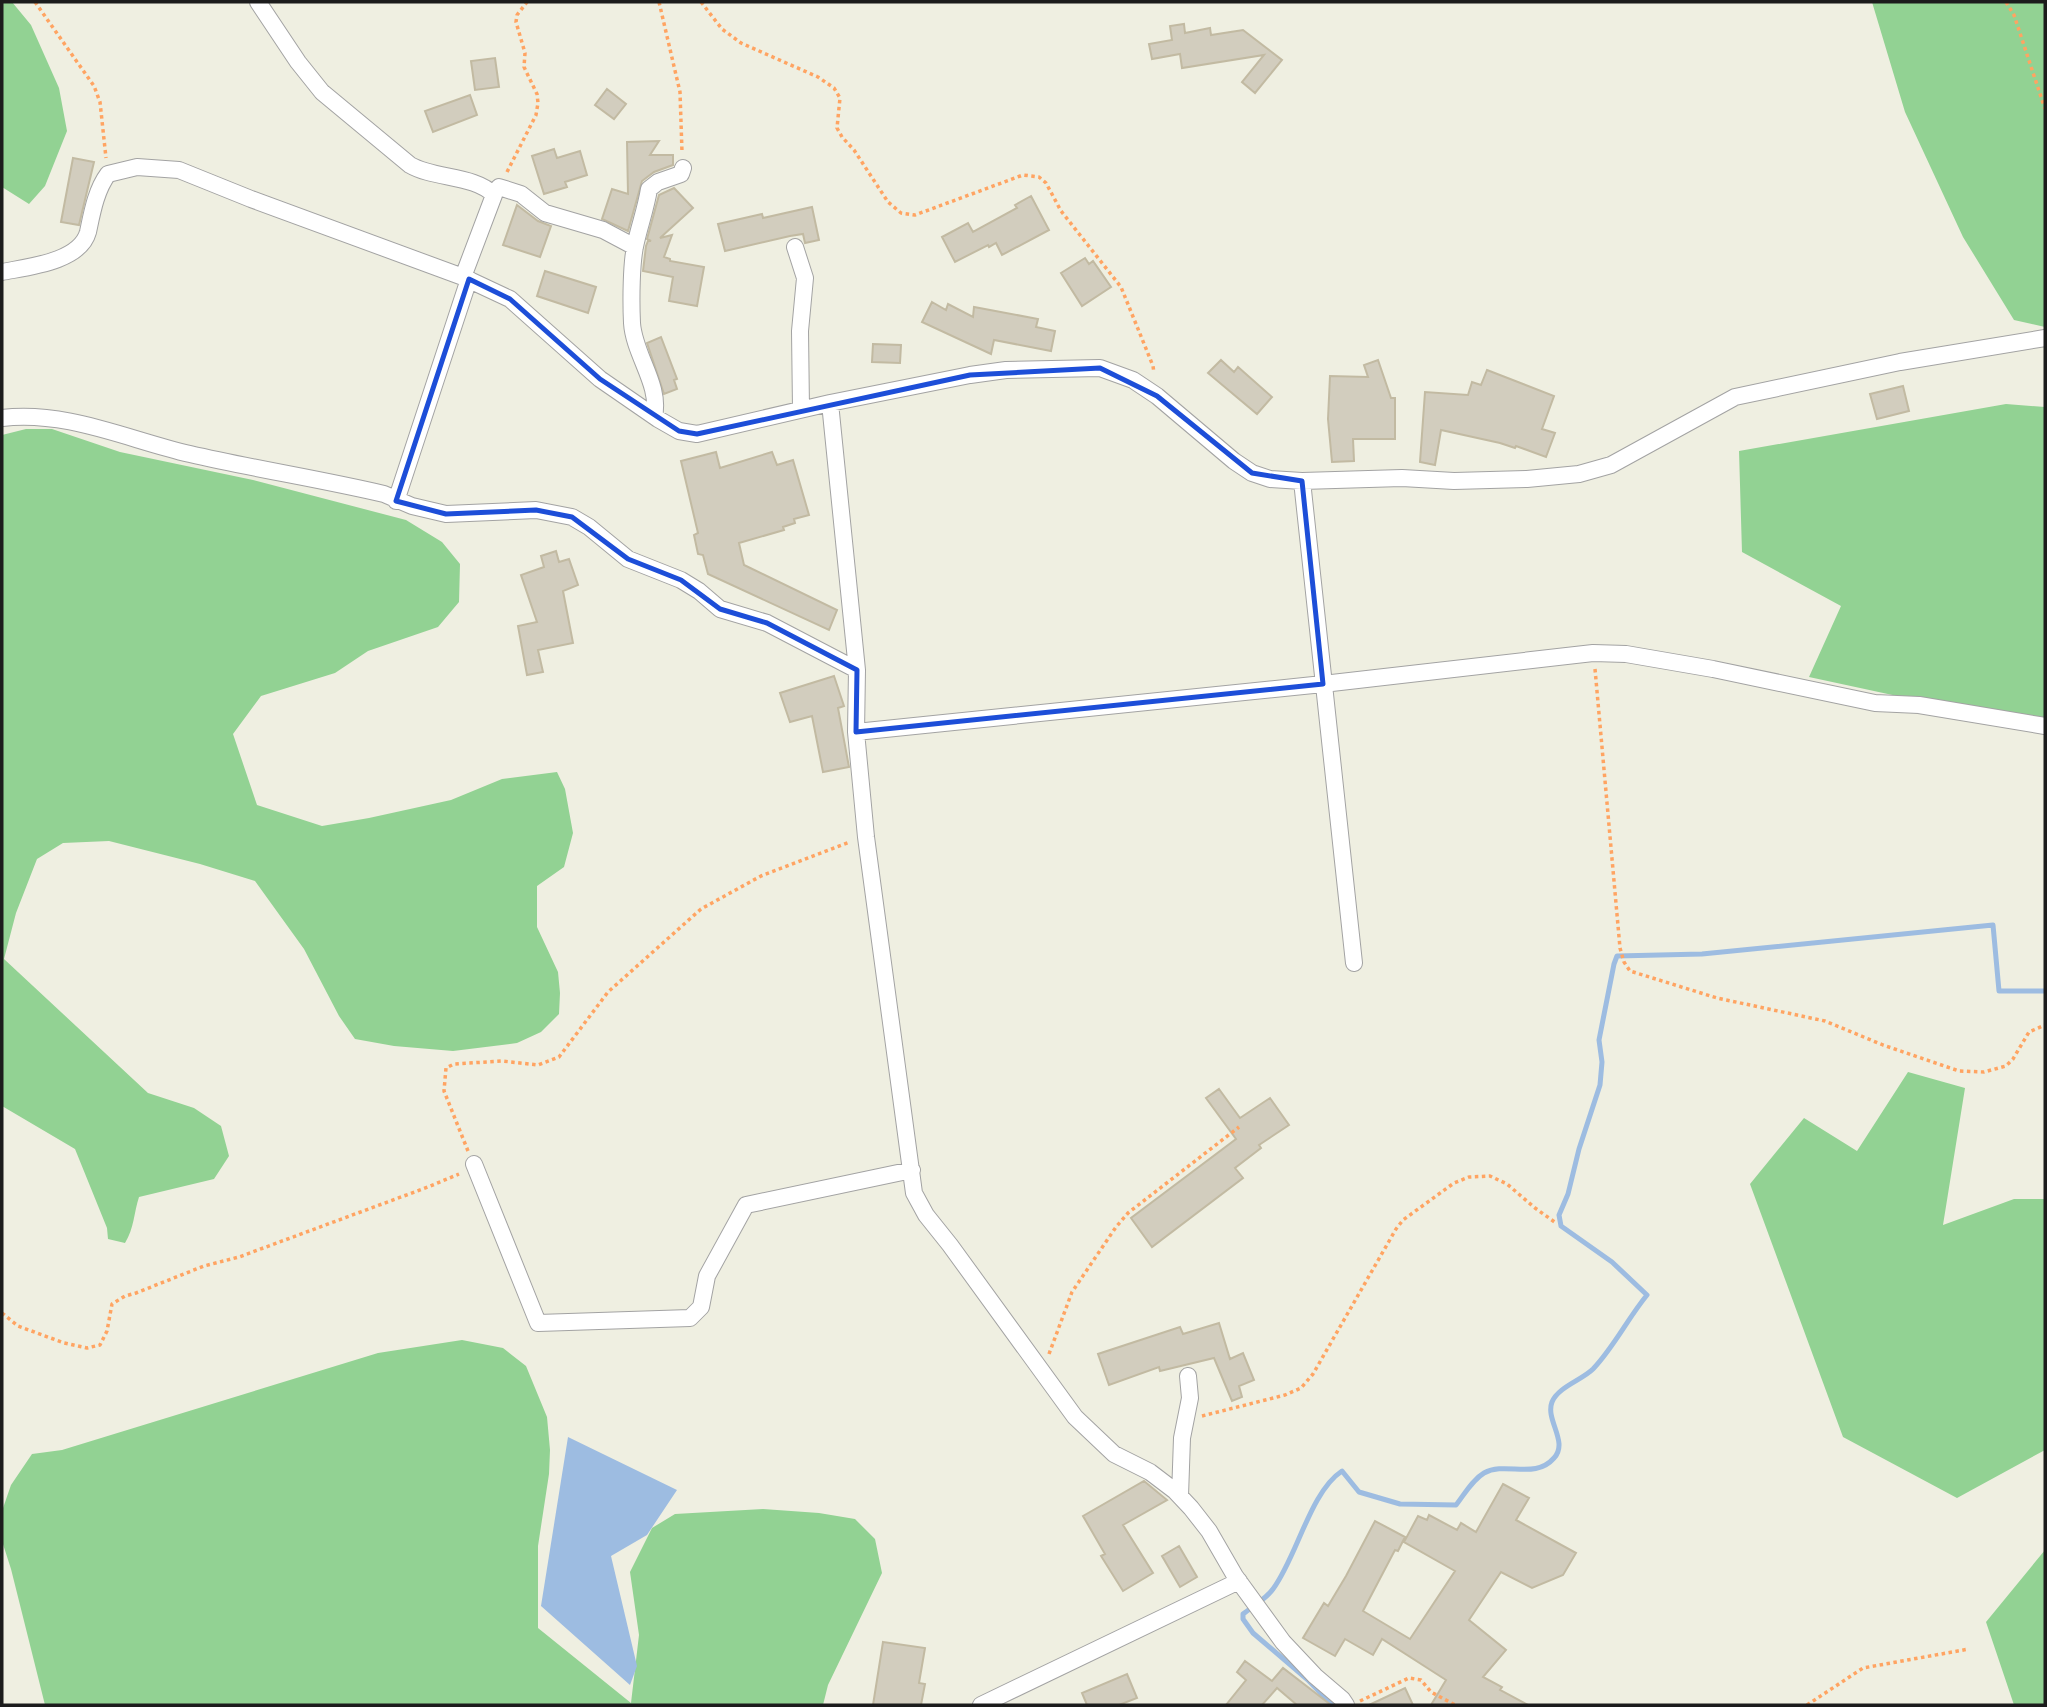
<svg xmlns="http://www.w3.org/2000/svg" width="2047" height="1707" font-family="'Archivo Narrow',sans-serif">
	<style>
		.forest { fill: #92d293 }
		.water { fill: #9dbce1 }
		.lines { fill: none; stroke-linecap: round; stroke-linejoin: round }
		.stream { stroke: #9dbce1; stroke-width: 5 }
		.building { fill: #d2cdbe; stroke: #c2baa2; stroke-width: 2 }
		.street-casing { stroke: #a3a3a3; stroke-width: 18 }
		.path { stroke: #ffa462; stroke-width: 3.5; stroke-dasharray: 3.5 3.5; stroke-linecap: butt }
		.street { stroke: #fff; stroke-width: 16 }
		.marked { fill: none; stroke: #1d4ed8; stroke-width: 5; stroke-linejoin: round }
	</style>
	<rect width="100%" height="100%" fill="#efefe1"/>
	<!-- forest -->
	<path class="forest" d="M2,2H12L31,25L59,88L67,131L45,186L29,204L2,187Z
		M1872,2H2045V327L2014,320L1963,237L1905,112Z
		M2006,404L2045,407V728L1809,677L1841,606L1742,552L1739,451Z
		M26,429H52L120,452L253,480L406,520L442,542L460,564L459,602L438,627L368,651L335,673L261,696L233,734L257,805L322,826L369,818L451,800L502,779L557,772L565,789L573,833L564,867L537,886V927L558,972L560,993L559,1014L541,1032L517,1043L453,1051L394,1046L355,1039L339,1016L304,949L255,881L200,864L109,841L63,843L37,859L16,913L4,959L148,1093L194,1108L221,1126L229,1156L214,1179L139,1197C134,1212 134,1229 125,1243L108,1239L107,1228L75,1149L2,1106V435Z
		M1908,1072L1965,1088L1943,1225L2014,1199H2045V1450L1957,1498L1843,1437L1750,1184L1804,1118L1857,1151Z
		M462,1340L503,1348L526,1366L547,1417L550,1450L549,1474L538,1546V1628L631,1703L639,1635L630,1572L652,1528L675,1514L763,1509L819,1513L855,1519L875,1539L882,1573L828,1685L823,1705H45L11,1569L2,1541V1511L11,1485L32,1454L62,1450L378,1353Z
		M2045,1550V1705H2014L1986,1622Z"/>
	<!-- water -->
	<path class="water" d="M568,1437L677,1490L647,1535L611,1556L637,1666L630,1685L541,1606Z"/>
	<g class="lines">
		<!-- stream -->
		<path class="stream" d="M1332,1705L1308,1680L1253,1633L1243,1619V1614C1253,1606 1266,1599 1273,1589C1297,1557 1310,1492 1342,1471L1359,1492L1400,1504L1456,1505C1464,1495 1472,1480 1484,1473C1506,1461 1535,1480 1554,1458C1569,1442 1545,1420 1552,1402C1558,1387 1582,1380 1593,1369C1614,1347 1628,1318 1647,1295L1612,1262L1561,1226L1559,1215L1568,1194L1579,1149L1600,1085L1602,1062L1599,1040L1614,964L1617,956L1702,954L1993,925L1999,991H2045"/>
	</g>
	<!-- building -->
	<path class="building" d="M1184,24L1185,33L1210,28L1211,35L1243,30L1282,60L1255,93L1242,82L1264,55L1182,68L1180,54L1152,59L1149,44L1172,40L1170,26Z
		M495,58L499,87L475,90L471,61Z
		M607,89L626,104L614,119L595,105Z
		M470,95L477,115L433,132L425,111Z
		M659,141L650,155H673V165L654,172L642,181L628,231L602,219L612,189L628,194L627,142Z
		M554,149L557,158L580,151L587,175L565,182L567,187L544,194L532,156Z
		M73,158L94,162L79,225L61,222Z
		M674,188L693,208L660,238L672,235L664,257L670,259V261L704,267L697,306L669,301L673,277L643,271L646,246L648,241H651L647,239L659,195Z
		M1031,196L1049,230L1002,255L996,243L989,247L988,245L955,262L942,237L968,223L973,232L1017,208L1015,205Z
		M517,205L538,221L551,226L540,257L503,245Z
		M812,207L819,240L805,243L803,234L790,236L725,251L718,224L762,214L763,218Z
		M1085,258L1089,264L1093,261L1111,287L1082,306L1061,273Z
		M545,271L596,287L588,313L537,296Z
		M932,302L946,310L948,304L973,317L974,307L1038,319L1036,327L1055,331L1051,351L994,340L991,354L922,322Z
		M661,337L677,379L674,380L677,389L664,394L647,343Z
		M873,344L901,345L900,363L872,362Z
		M1221,360L1234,372L1238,367L1272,397L1257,414L1208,373Z
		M1378,360L1391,398H1395V439H1353L1354,461L1332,462L1328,419L1330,376L1368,377L1364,365Z
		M1487,370L1554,396L1542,429L1555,433L1546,457L1516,446L1515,448L1500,443L1441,430L1435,465L1420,462L1425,392L1468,395L1472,382L1481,385Z
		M1903,386L1909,411L1877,419L1870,394Z
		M716,452L720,468L772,452L777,465L793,460L809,515L794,519L795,523L783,527L784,530L739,543L744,565L837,610L829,630L708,574L703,555L698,554L694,535L698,533L681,461Z
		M556,551L559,562L569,559L578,585L563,591L573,643L538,650L543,672L527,675L518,626L537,622L521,575L544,567L541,556Z
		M834,676L844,706L838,708L849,767L823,772L812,716L790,722L780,693Z
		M1219,1089L1240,1118L1270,1098L1289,1125L1259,1145L1261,1148L1235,1168L1243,1178L1152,1247L1131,1218L1236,1139L1206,1098Z
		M1219,1323L1230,1359L1243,1353L1254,1380L1239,1386L1242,1397L1232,1401L1214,1358L1160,1371L1159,1367L1109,1385L1098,1354L1180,1327L1183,1334Z
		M1144,1481L1167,1500L1123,1525L1153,1573L1123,1591L1101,1556L1105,1554L1083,1516Z
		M1503,1484L1529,1498L1516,1520L1576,1553L1563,1575L1532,1588L1501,1572L1469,1620L1506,1650L1483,1677L1502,1687L1500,1690L1528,1705H1431L1446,1680L1382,1639L1373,1655L1345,1639L1335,1656L1303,1638L1324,1603L1328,1606L1346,1576L1375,1521L1405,1537L1398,1551L1395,1550L1363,1611L1410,1639L1455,1571L1404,1542L1418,1516L1427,1520L1429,1515L1457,1530L1461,1523L1476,1532Z
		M1179,1546L1197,1577L1180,1587L1162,1556Z
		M883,1642L925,1648L919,1683L925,1684L921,1705H873Z
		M1245,1661L1272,1681L1283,1668L1331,1705H1297L1277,1688L1262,1705H1226L1246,1680L1237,1672Z
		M1127,1674L1137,1698L1119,1705H1087L1082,1693Z
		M1405,1688L1413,1705H1369Z"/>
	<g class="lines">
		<!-- street casing -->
		<g class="street-casing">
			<path id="street" d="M258,2L298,62L322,92L410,165C434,179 475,175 494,195L463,277
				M499,187L521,194L545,213L603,230L635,247
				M795,247L805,278L800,331L801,409
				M2,272C27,267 80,262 88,232C92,213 96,190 108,174L137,167L179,170L251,199L463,277L510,299L600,379L658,419L679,431L697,434L830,403L970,375L1006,370L1100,368L1133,380L1157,396L1234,461L1252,473L1270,479L1302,481L1402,478L1454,481L1527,479L1579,474L1611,465L1735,397L1900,362L2045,338
				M830,403L857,670L856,732L866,837L914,1193L926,1215L950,1245L1075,1417L1114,1454L1150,1472L1175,1491L1191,1508L1209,1531L1235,1576L1283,1642L1315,1676L1342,1699L1346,1705
				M654,416C661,385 634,355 632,323C631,302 631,261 636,242C640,224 646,208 649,189L658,182L681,174L683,168
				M2,418C66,410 129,440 190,454C255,469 320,479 384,494L412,506L446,514L536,510L572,517L589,527L628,559L681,580L699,591L720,609L767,623L857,670
				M1302,481L1354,963
				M396,501L469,279
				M856,732L1323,684L1593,653L1626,654L1713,669L1875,703L1919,705L2045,726
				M474,1164L538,1323L690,1318L701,1307L707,1276L746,1205L912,1170
				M1180,1496L1182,1438L1190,1398L1188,1376
				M981,1705L1239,1581"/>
		</g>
		<!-- path -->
		<path class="path" d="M35,2L94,86L100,102L106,158
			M659,2L680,92L682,152
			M701,2L722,29L741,43L818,77L834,88L840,98L837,128L842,137L854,150L888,202L901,213L915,215L1023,175L1039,177L1046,183L1061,211L1121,287L1153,366L1154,373
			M2006,2L2014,15L2045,109
			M507,172L536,115L538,103L537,94L524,67L525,53L516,22L517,15L527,2
			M1595,669L1620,948L1624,962L1630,971L1717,998L1825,1021L1883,1045L1959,1071L1984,1072L2006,1066L2013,1059L2029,1032L2045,1025
			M468,1151L444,1091L446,1068L454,1064L502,1061L538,1065L559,1057L608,992L701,909L761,876L850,842
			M2,1313L18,1326L64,1343L87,1348L100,1345L107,1331L112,1304L125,1296L136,1293L204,1266L239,1257L428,1187L459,1174
			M1049,1354L1072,1292L1116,1227L1128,1213L1239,1127
			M1202,1416L1285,1395L1301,1388L1313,1374L1396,1229L1403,1220L1454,1183L1469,1177L1490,1176L1507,1184L1535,1208L1556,1223
			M1360,1701L1409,1678L1421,1680L1431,1692L1455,1705
			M1807,1705L1863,1668L1969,1649"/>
		<!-- street -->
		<use href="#street" class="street"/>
	</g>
	<!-- marked area -->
	<path class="marked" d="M469,279L510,299L600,379L679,431L697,434L970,375L1100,368L1157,396L1252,473L1302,481L1323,684L856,732L857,670L767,623L720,609L681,580L628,559L572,517L536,510L446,514L396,501Z"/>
	<!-- border -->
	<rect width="2047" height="1707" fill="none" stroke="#1c1c1c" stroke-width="7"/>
</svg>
